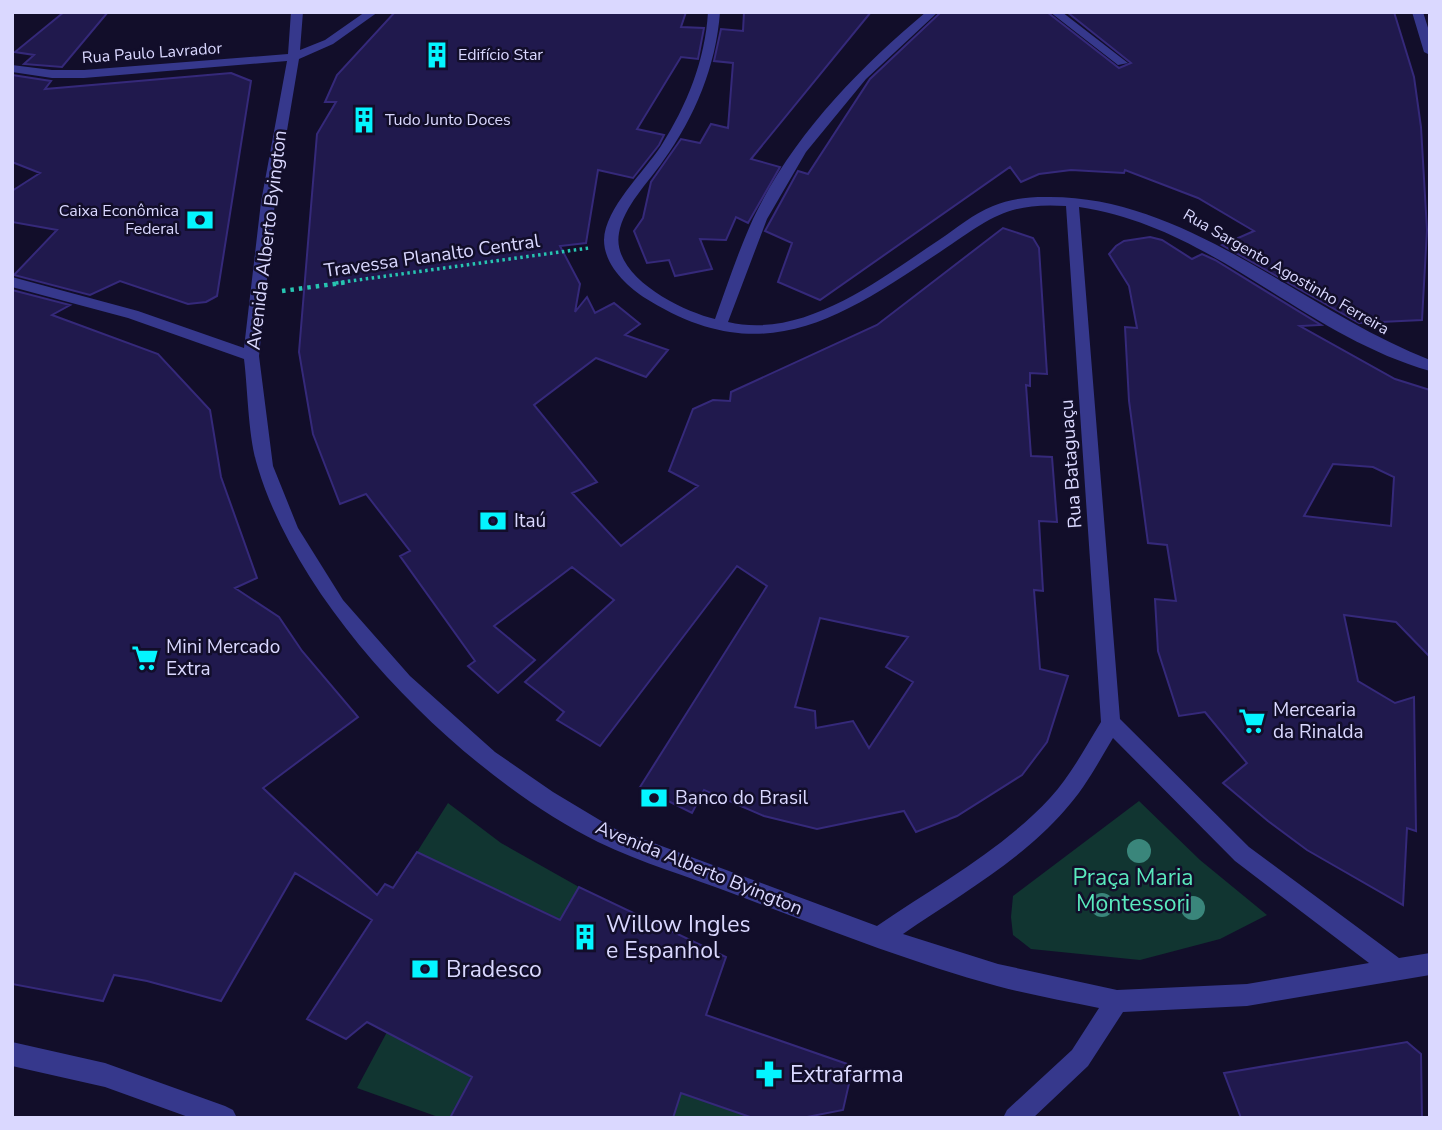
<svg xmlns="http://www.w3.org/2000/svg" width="1442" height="1130" font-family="'Nunito Sans',sans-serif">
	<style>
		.green { fill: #113531 }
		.building { fill: #20194d; stroke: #35297a; stroke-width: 2; fill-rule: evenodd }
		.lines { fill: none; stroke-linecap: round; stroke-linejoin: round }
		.path-far1 { stroke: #27c4b1; stroke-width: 3.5; stroke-dasharray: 2.5 3.5; stroke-linecap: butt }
		.path { stroke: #27c4b1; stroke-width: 4.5; stroke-dasharray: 3.5 5; stroke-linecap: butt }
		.minor { fill: #36388c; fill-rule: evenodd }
		.tree { fill: #3a867b }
		.labels { text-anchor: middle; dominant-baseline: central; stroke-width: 5; stroke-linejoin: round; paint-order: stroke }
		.far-street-label { font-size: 16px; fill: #dad8ff; stroke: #120e2a }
		.far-poi-label { font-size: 16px; fill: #dad8ff; stroke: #120e2a; text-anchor: start }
		.street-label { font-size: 19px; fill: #dad8ff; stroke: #120e2a }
		.poi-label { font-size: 19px; fill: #dad8ff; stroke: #120e2a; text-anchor: start }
		.near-park-label { font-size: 23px; fill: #5ae9bd; stroke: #120e2a }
		.near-poi-label { font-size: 23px; fill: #dad8ff; stroke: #120e2a; text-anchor: start }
	</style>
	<rect width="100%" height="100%" fill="#120e2a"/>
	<!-- green -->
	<path class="green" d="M1139,801L1200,860L1267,915L1220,939L1140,960L1031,949L1013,935L1011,917L1013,896Z
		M448,803L501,843L579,887L560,919L417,852Z
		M387,1032L472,1077L450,1118H441L357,1088Z
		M681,1093L753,1118H673Z"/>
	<!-- building -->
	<path class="building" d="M64,12H108L62,67L24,64L34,55L15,52Z
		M395,12H686L681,27L704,28L698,59L681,57L637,129L664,135L659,145L633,178L598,170L586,243L560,246L580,284L575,312L587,297L595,313L614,303L640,324L625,335L668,350L646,377L596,358L534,405L597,482L572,493L621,546L698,486L669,471L693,409L713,400L730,401L731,392L877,325L1003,228L1033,238L1039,248L1047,374L1030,373V386L1026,385L1031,456L1052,457L1057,522L1039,521L1043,591L1034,590L1040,669L1068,676L1047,742L1022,775L957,816L916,832L904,811L817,829L764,816L704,790L692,813L640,787L767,586L737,566L600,746L557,720L564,712L525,682L614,600L572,567L494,626L535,660L498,693L468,666L475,661L400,556L410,551L366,494L340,504L313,434L299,352L317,134L336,102H325L337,75ZM820,618L908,637L886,667L913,682L869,748L853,721L816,728L815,711L795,707Z
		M744,12H871L751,159L780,167L748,223L736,217L726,240L700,239L712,269L675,276L669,260L647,263L634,231L643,218L651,182L681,139L700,143L711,124L728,128L733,63L714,61L721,29L743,31Z
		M941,12H1047L1119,68L1131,63L1067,12H1394L1414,77L1421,127L1427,230L1422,320L1359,323L1222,245L1254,231L1198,198L1125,170L1124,173L1071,170L1039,174L1021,182L1010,167L820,300L778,282L792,243L765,231L798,171L808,174L870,79Z
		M231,73L251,81L217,296L206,302L188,304L120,281L90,295L14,275L57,230L12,222V191L40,173L12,162V75L51,81L45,89Z
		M1150,237L1162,240L1192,259L1202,254L1215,260L1321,325L1300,326L1395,379L1430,390V657L1396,622L1344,615L1358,681L1395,703L1414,697L1416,831L1407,828L1403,905L1307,850L1268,821L1223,783L1247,763L1205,712L1179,716L1158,651L1155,599L1176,601L1167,545L1148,543L1129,401L1125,327L1137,328L1129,286L1109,254L1116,246L1124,241ZM1333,464L1373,467L1394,477L1391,526L1304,516Z
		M12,290L70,305L52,315L158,354L210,410L221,477L257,578L235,588L279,617L302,651L358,717L263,788L377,895L385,884L393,888L417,852L560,920L579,887L726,957L706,1015L853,1066L843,1110L802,1118H753L681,1093L673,1118H450L472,1077L367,1022L346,1039L307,1019L372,920L295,873L221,1001L147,981L114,975L103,1001L12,984Z
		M1407,1042L1421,1054L1422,1118H1241L1224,1073Z"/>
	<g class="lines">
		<!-- path-far1 -->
		<path class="path-far1" d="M336,283L589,248"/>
		<!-- path -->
		<path class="path" d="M282,291L349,282"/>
		<!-- minor -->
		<path class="minor" d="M291,12H303L300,50L325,40L365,12H378L333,44L299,59L275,202L259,356L273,466L298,528L343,600L410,676L495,752L553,792L613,828L877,926C935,886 1002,850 1050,798C1071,775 1085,748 1101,722L1066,206C1005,202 988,220 940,252C842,317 765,371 650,301C629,289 604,266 604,240C605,208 644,172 661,146C687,105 705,61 708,12H720C716,66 695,117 663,161C648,183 624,206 619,233C611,276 681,311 715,319C727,286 738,252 753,219C792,137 857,70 926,12H938L866,79L806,152L767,219L728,322C804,340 880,279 939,240C957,228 973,214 993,206C1009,199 1027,197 1045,197C1186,194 1303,311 1430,360V371C1303,335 1214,227 1079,207L1120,719L1249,847L1399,958L1430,953V975L1247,1006L1123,1012L1088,1066L1033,1118H1003L1007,1110L1072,1050L1099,1008C1065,1001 1030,995 997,986C907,961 821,927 734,894C690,877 641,863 598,842C464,775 302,614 258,468C248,438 248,391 244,359L128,318L12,287V277L138,311L244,348L261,202L287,61L84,78H52L12,72V65L52,70H84L288,54ZM1113,738L1235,861L1369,963L1247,984L1117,990L998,964L903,934C958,896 1021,861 1065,810C1085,788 1098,763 1113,738Z
			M1050,12H1062L1128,63L1118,65Z
			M1412,12H1423L1430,34V55L1424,52Z
			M12,1042L105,1063L225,1106L233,1110L237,1118H191L105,1087L12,1066Z"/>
	</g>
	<!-- trees -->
	<g class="tree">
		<circle cx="1139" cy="851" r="12"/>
		<circle cx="1102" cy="905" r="12"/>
		<circle cx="1193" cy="908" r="12"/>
	</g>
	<!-- icons -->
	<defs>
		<g id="building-bare" transform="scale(2.1)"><path d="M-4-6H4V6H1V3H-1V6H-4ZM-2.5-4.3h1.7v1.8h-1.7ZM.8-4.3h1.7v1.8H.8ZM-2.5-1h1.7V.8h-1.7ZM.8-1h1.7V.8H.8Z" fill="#04f5ff" stroke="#120e2a" stroke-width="2.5" paint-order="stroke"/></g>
		<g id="bank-bare" transform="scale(2.1)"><path d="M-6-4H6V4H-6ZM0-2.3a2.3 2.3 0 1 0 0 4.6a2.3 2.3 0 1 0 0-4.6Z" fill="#04f5ff" stroke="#120e2a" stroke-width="2.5" paint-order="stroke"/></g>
		<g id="supermarket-bare" transform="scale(2.1)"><path d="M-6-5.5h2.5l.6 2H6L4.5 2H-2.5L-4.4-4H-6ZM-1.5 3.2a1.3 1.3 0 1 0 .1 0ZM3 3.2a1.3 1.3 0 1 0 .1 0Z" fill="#04f5ff" stroke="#120e2a" stroke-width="2.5" paint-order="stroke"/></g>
		<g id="pharmacy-bare" transform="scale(2.1)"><path d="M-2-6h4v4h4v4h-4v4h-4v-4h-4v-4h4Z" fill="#04f5ff" stroke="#120e2a" stroke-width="2.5" paint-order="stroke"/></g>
	</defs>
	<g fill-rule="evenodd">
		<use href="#building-bare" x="437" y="55"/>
		<use href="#building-bare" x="364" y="120"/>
		<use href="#bank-bare" x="200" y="220"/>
		<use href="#bank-bare" x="493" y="521"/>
		<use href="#supermarket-bare" x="145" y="658"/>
		<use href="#supermarket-bare" x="1252" y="721"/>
		<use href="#bank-bare" x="654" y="798"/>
		<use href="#building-bare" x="585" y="937"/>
		<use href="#bank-bare" x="425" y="969"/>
		<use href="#pharmacy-bare" x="769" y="1074"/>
	</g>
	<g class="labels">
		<!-- far-street labels -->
		<g class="far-street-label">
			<text transform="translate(152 53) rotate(-4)">Rua Paulo Lavrador</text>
			<text transform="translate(1286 272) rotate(30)">Rua Sargento Agostinho Ferreira</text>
		</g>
		<!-- far-poi labels -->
		<g class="far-poi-label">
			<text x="458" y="55">Edifício Star</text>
			<text x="385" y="120">Tudo Junto Doces</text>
			<text x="179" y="211" text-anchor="end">Caixa Econômica<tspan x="179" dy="18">Federal</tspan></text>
		</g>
		<!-- street labels -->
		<g class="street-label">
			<text transform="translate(267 240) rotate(-83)">Avenida Alberto Byington</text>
			<text transform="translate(432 256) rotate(-8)">Travessa Planalto Central</text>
			<text transform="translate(1071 464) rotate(-94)">Rua Bataguaçu</text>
			<text transform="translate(699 868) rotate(22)">Avenida Alberto Byington</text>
		</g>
		<!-- poi labels -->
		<g class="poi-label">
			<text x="514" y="521">Itaú</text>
			<text x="166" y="647">Mini Mercado<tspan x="166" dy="22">Extra</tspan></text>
			<text x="1273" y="710">Mercearia<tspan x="1273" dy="22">da Rinalda</tspan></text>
			<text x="675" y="798">Banco do Brasil</text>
		</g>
		<!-- near-park labels -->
		<g class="near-park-label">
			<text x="1133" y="877">Praça Maria<tspan x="1133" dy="26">Montessori</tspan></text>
		</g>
		<!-- near-poi labels -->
		<g class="near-poi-label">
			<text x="606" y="924">Willow Ingles<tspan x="606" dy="26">e Espanhol</tspan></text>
			<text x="446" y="969">Bradesco</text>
			<text x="790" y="1074">Extrafarma</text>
		</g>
	</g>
	<!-- border -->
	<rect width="1442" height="1130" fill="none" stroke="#dad8ff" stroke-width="28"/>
</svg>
